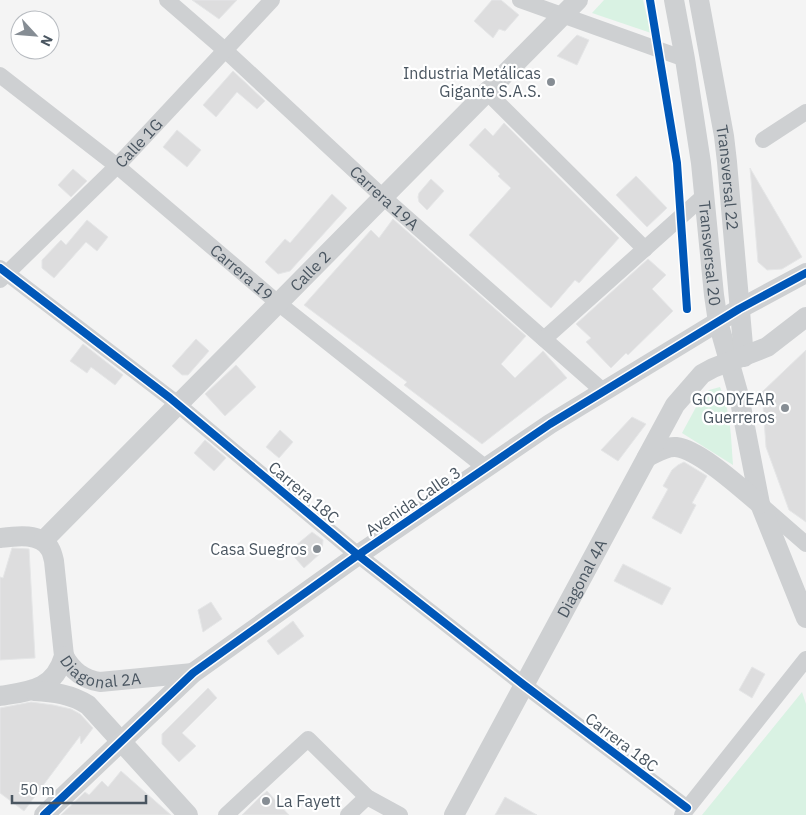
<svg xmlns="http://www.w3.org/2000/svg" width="806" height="815" font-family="'IBM Plex Sans',sans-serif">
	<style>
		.green { fill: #d9f2e3 }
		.building { fill: #ddddde; stroke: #e5e6e7 }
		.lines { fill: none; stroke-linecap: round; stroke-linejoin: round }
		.minor { stroke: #ced0d2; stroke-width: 16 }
		.tertiary { stroke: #ced0d2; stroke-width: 20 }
		.cycleway-casing { stroke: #fff; stroke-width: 11 }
		.cycleway { stroke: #0057b8; stroke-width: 8 }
		.poi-dot { fill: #868d94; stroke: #fff; stroke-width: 2 }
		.labels { text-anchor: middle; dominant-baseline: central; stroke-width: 4.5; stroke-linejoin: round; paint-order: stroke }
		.poi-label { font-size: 16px; fill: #4a5661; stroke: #fff; text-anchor: end }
		.street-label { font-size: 16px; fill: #4a5661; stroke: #fff }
	</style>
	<rect width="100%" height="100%" fill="#f4f4f4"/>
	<!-- green -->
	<path class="green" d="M604,0H643L651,33L592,13Z
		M720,387C731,412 731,438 733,465L682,433L702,396L709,390Z
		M802,692L806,704V815H702Z"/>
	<!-- building -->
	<path class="building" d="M192,0H237L219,19Z
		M492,0H501L519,15L505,31L499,29L493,38L474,21Z
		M577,35L589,40L577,65L557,56Z
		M233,71L265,101L257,109L237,92L216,117L203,105Z
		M504,123L619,238L579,283L575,280L551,308L469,235L511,188L498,176L500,174L469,145L485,128L493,136Z
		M177,130L201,150L187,167L163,147Z
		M750,168L802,257L782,269L767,270L758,262Z
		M73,169L87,181L71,197L58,185Z
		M636,176L667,208L647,227L616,195Z
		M431,179L444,191L427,210L419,202L418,197L419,193Z
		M332,194L347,208L290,271L278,274L265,262L285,239L290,243Z
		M393,219L526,336L501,364L515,378L543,351L567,378L482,444L404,385L407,382L304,305L371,230L379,238Z
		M87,220L108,237L97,251L86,242L54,278L42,268V260L61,240L66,245Z
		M648,259L666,275L652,289L673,311L628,355L626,353L611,368L586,342L591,338L576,324Z
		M196,339L209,351L188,375H182L172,366Z
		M83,344L123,375L115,385L91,367L87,373L70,361Z
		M806,350V522L789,510L766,447L762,392Z
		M236,365L256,387L225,416L205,394Z
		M632,417L646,424L618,461L601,450Z
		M280,430L293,442L279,458L266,447Z
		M205,440L226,458L214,471L194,453Z
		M684,462L707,476L692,503L696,505L681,534L652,518L668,489L663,486L672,470L678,465Z
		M312,532L323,540L322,552L304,568L289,551Z
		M12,548L29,549L35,658L0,660V577L3,578Z
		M623,564L671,588L662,605L614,581Z
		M211,602L222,619L203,632L198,610Z
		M293,621L304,636L278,655L267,641Z
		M752,667L765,674L752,698L739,690Z
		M208,688L217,698L182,733L196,746L179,762L162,744V734Z
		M31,702L53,705L71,709L80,714L93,728L81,744L80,736L24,811L0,793V708Z
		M121,771L171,815H61L85,792L89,795L102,781L108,787Z
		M267,791L289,815H242L260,797Z
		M505,797L537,815H495Z"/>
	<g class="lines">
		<!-- minor -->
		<g class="minor">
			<path id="s1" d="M167,0L226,51L383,197L603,391"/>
			<path d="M520,0L685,59"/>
			<path id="s2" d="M0,75L117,166L278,303L486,468"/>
			<path d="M487,92L645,249"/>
			<path d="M763,140L806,112"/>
			<path d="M0,268L170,398L358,555L524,685L687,808"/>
			<path id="s3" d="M0,280L117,166L272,0"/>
			<path d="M544,339L705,195"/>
			<path d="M760,504L806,544"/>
			<path d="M226,815L308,739L367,797L400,815"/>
			<path d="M348,815L367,797"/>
			<path d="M682,815L806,659"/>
		</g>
		<!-- tertiary -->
		<g class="tertiary">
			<path id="s4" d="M674,0L685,59L701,163L714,295L718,322L739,396L760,504L806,618"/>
			<path id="s5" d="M699,0L724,136L727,162L744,357"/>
			<path d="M647,457C656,453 666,446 676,447C700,450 742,489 760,504"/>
			<path d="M0,538C15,536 41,532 50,549C52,552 53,557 54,561L64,656C54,690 30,691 0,696"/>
			<path id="s6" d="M43,541L578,0"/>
			<path id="s7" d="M64,656C72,671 83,679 100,682L193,673"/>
			<path d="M34,691C53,692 71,694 88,705L188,815"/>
			<path d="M44,815L193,673L358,555L550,424L739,309L806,273"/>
			<path id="s8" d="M454,815L675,405L702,374L713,368L767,347L806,317"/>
		</g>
		<!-- cycleway casing -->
		<g class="cycleway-casing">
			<path id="cycleway" d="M650,0L677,163L687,309
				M0,268L170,398L358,555L524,685L687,808
				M44,815L193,673L358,555L550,424L739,309L806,273"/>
		</g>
		<!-- cycleway -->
		<use href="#cycleway" class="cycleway"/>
	</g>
	<!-- markers -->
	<g class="poi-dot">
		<circle cx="551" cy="82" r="5"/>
		<circle cx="785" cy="408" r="5"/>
		<circle cx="317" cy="549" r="5"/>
		<circle cx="266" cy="801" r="5"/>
	</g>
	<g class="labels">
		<!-- poi labels -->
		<g class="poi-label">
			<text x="541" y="73">Industria Metálicas<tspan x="541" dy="18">Gigante S.A.S.</tspan></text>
			<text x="775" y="399">GOODYEAR<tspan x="775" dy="18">Guerreros</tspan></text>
			<text x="307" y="549">Casa Suegros</text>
			<text x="276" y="801" text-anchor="start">La Fayett</text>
		</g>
		<!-- street labels -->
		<g class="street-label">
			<text stroke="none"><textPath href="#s3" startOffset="195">Calle 1G</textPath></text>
			<text stroke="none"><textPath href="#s5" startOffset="180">Transversal 22</textPath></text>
			<text stroke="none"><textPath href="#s1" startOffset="294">Carrera 19A</textPath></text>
			<text stroke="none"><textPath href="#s4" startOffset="256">Transversal 20</textPath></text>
			<text stroke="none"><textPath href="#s6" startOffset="380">Calle 2</textPath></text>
			<text stroke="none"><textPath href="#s2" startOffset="312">Carrera 19</textPath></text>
			<text transform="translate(304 492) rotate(40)">Carrera 18C</text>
			<text transform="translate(413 501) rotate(-34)">Avenida Calle 3</text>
			<text stroke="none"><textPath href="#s8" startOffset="269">Diagonal 4A</textPath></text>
			<text stroke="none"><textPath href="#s7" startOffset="44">Diagonal 2A</textPath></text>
			<text transform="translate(622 742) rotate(37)">Carrera 18C</text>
		</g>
	</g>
	<!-- north arrow -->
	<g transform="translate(35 35) rotate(116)"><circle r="24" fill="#ffffff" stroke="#b7bbc0"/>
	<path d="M0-4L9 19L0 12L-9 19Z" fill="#868d94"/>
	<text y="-8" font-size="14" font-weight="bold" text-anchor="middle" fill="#4a5661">N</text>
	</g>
	<!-- scale -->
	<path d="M12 795v8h134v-8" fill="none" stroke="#4a5661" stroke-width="2.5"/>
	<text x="20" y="795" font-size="15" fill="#4a5661" stroke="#ffffff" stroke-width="4" paint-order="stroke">50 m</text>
</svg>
